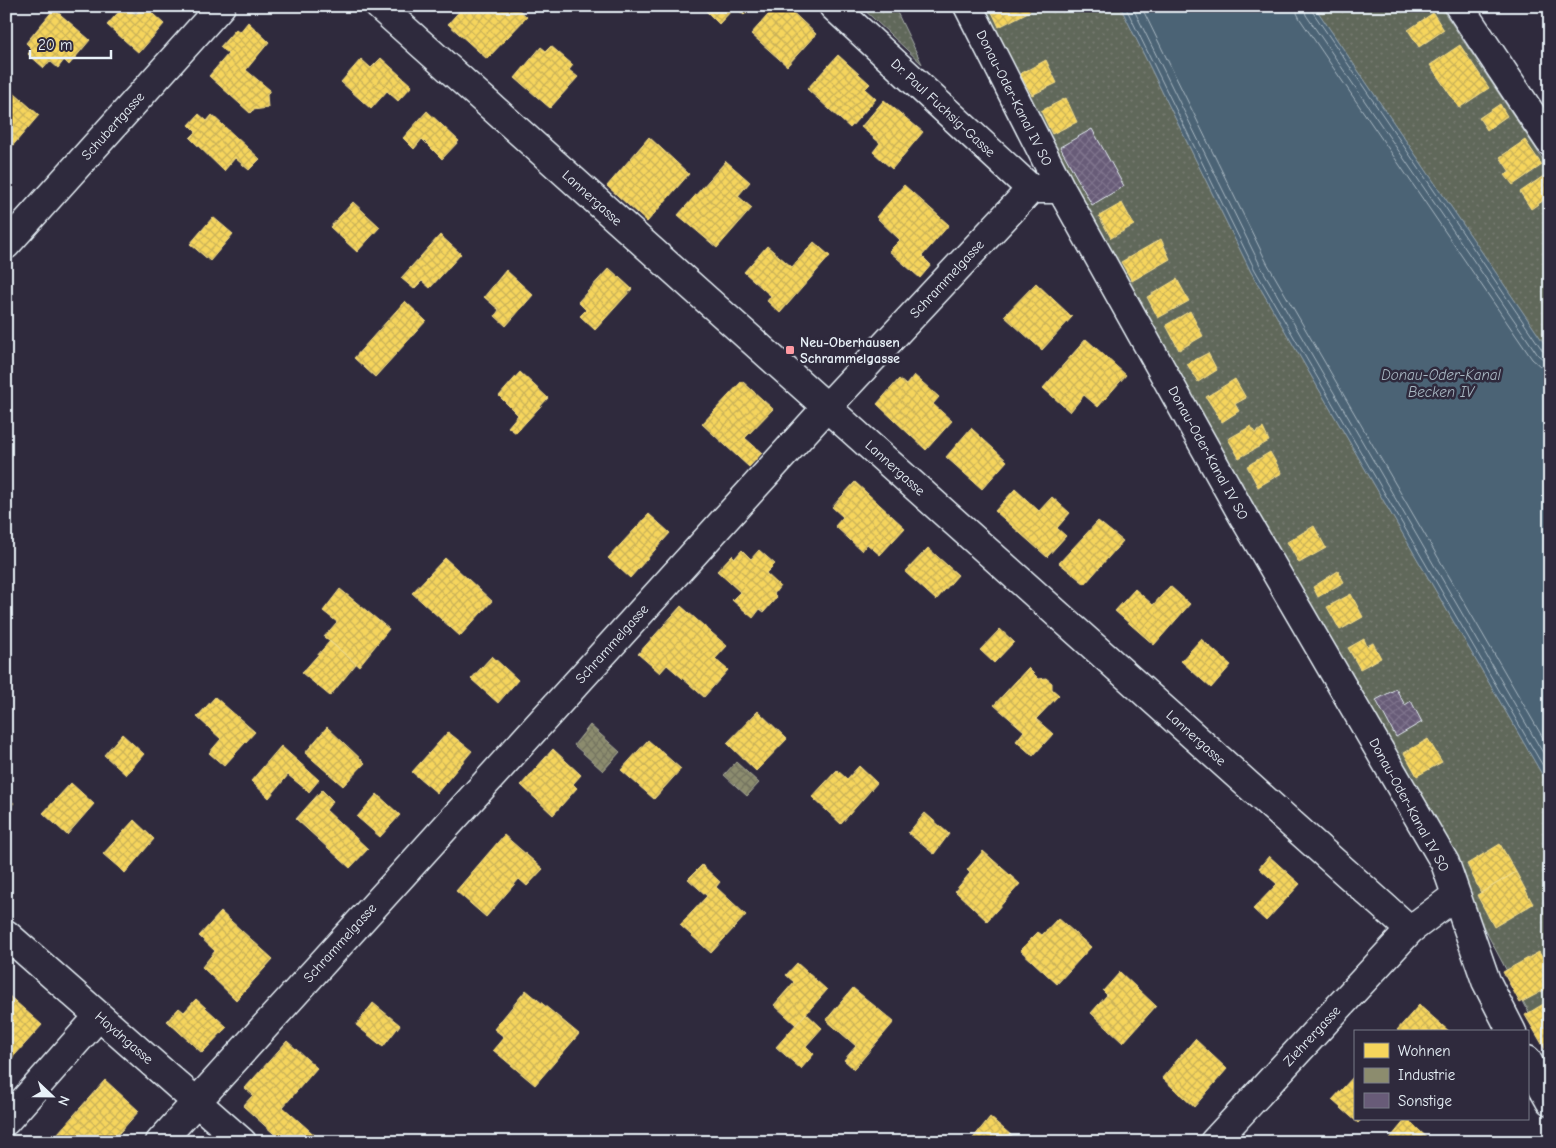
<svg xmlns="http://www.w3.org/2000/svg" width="1556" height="1148" font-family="'Comic Neue',sans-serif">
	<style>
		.grass { fill: url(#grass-dots); stroke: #a4aca9 }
		.water { fill: #4b6374; stroke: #8a9ca9 }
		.homes { fill: url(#homes-cross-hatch); stroke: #f2dd8b }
		.industry { fill: url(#industry-cross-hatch); stroke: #a8aa97 }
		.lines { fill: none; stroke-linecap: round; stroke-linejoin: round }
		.shore { stroke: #a9b8c3; stroke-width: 1 }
		.building { fill: url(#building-cross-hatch); stroke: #e8f1f8 }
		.minor-casing { stroke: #e8f1f8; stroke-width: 31 }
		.minor { stroke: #2f2a3d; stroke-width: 28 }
		.poi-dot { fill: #ff9aa2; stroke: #2f2a3d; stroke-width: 2 }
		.labels { text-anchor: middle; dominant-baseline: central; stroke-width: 5; stroke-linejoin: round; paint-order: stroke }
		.street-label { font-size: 14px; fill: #e8f1f8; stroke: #2f2a3d }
		.poi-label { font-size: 14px; font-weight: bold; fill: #e8f1f8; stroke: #2f2a3d; text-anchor: start }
		.water-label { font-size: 15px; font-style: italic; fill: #a9b8c3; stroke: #2f2a3d }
	</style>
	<defs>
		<pattern id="grass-dots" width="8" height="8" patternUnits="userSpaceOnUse" patternTransform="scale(1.25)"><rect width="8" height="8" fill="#61675a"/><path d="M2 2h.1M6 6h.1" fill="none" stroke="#787d72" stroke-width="1.8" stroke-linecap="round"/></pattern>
		<pattern id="homes-cross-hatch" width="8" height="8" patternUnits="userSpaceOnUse" patternTransform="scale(1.25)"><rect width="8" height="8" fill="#f6d55c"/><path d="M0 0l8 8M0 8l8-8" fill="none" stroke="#cab258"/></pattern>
		<pattern id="industry-cross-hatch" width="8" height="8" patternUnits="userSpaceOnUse" patternTransform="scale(1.25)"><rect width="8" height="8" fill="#8c8c6e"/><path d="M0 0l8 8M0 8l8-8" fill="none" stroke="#747461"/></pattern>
		<pattern id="building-cross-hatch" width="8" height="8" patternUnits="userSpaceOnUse" patternTransform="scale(1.25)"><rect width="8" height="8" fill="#685b78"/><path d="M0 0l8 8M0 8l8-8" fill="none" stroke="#7e738c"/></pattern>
	</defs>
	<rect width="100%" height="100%" fill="#2f2a3d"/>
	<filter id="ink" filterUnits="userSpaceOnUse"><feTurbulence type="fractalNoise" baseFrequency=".02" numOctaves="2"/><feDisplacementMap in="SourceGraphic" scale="10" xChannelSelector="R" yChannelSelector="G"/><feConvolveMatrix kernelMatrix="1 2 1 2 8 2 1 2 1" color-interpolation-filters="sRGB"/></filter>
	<g filter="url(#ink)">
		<!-- grass -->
		<path class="grass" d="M860,6H894L922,64Z
			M984,6H1120L1251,272L1550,788V1052L1458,879L1254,507L1074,183Z
			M1314,6H1440L1550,170V352Z"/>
		<!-- water -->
		<path class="water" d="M1120,6H1314L1550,352V788L1251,272Z"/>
		<!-- homes -->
		<path class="homes" d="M124,6L136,14L144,6L164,24L139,53L107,25Z
			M464,6H515L527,17L487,59L448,24Z
			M701,6H752L744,15L735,7L719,24Z
			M776,6H786L816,34L787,66L751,34Z
			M989,6H1027L1030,11L999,27Z
			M54,9L90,40L69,65L64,60L58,68L50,61L44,68L28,54L32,49L26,43Z
			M1433,13L1444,30L1419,47L1408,30Z
			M248,22L269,42L246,70L270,90L267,95L268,108L253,110L250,113L209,76L228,54L220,47L236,29L240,32Z
			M1460,45L1489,88L1459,108L1430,65Z
			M551,46L573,65L569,70L578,77L550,108L515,78L541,47L546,51Z
			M838,55L870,84L865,89L876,99L850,128L807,89Z
			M381,58L412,86L398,101L387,91L371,109L341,82L361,59L371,68Z
			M1046,60L1057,83L1032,95L1020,74Z
			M7,87L39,115L9,150L6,147Z
			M1066,98L1077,122L1052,134L1041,111Z
			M884,100L923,132L892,169L873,152L880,143L861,127Z
			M1500,104L1507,116L1487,130L1479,118Z
			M427,111L459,141L442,159L422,139L414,149L403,138Z
			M199,114L207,121L212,115L260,159L249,170L235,158L224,171L190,138L196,132L189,125Z
			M649,137L689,174L647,222L607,186Z
			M1525,140L1542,165L1513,185L1505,175L1510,172L1500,157Z
			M726,161L750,182L738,196L752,208L717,248L678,215Z
			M1545,175L1550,182V196L1531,209L1520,192Z
			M904,185L949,225L922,256L931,265L920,278L889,251L900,240L876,217Z
			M353,202L380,227L357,252L330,227Z
			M1122,203L1134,225L1111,238L1099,216Z
			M213,217L233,234L210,261L190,244Z
			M440,235L461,254L430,288L422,281L414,289L401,278Z
			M1161,239L1170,259L1132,281L1121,262Z
			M814,242L830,256L780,313L767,301L771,296L744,272L767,246L792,267Z
			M609,268L632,289L595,330L580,316L586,310L578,302Z
			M506,270L533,295L506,326L495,316L499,310L484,297Z
			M1177,279L1189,301L1158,318L1147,297Z
			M1036,283L1072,317L1042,350L1004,316Z
			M405,301L426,321L375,377L354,358Z
			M1190,311L1203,336L1179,350L1166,325Z
			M1086,339L1126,375L1098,407L1084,395L1070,412L1043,388Z
			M1208,353L1217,370L1198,382L1187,364Z
			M520,372L548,398L516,433L508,427L518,415L499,396Z
			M914,375L939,397L933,404L952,421L926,450L877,404L899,379L906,385Z
			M1235,379L1246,398L1235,404L1239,411L1222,422L1206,397Z
			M742,381L773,409L745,438L762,453L749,467L702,424Z
			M1251,426L1255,433L1263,428L1269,441L1239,458L1228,439Z
			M971,428L1007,461L982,489L946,457Z
			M1270,452L1282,473L1258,487L1247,466Z
			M855,482L905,528L880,555L867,544L862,551L835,526L843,517L832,507Z
			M1015,489L1039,511L1052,497L1070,513L1057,528L1066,536L1047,557L995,511Z
			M649,514L670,533L630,578L608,558Z
			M1098,521L1123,541L1085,584L1059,563Z
			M1314,526L1326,548L1299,563L1287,542Z
			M928,548L958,575L936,600L905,572Z
			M742,550L751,559L759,550L775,564L766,573L780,586L774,594L777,597L764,612L760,609L753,618L732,600L740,592L717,571L732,555L735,558Z
			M445,558L492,601L460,636L412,593Z
			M1338,571L1344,582L1318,597L1313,587Z
			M1170,586L1190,604L1154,645L1115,611L1135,589L1153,605Z
			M340,589L389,629L359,666L324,637L337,622L323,611Z
			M1351,594L1363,617L1340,630L1327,607Z
			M681,606L727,646L715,659L728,670L704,697L667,665L660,673L638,654Z
			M1000,629L1014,642L994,663L980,650Z
			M1201,639L1231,665L1211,688L1181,661Z
			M1364,639L1367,646L1373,643L1381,658L1360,669L1348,648Z
			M330,641L356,664L330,696L302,673Z
			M492,656L518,680L498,703L471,679Z
			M1028,668L1039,679L1046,678L1052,683V689L1059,695L1036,719L1053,734L1033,756L1016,741L1024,731L994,705Z
			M215,697L255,732L224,766L209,753L221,739L197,717Z
			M758,711L787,739L756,771L727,743Z
			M327,727L365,763L343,786L305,753Z
			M448,732L472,751L437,793L412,772Z
			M122,734L144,754L126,775L104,755Z
			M1428,739L1442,762L1417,776L1404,753Z
			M648,740L681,769L654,799L621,770Z
			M281,746L319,780L309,792L288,775L269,798L251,781Z
			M553,749L581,775L573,784L577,788L553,815L521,785Z
			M859,766L877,783L841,824L812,797L837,770L847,779Z
			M71,783L94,804L67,835L43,813Z
			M322,790L333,801L326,810L368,849L350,868L296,819Z
			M377,794L400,815L380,837L357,817Z
			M6,796L14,803L6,812Z
			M925,813L949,834L934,854L908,833Z
			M134,820L154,839L125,873L103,854Z
			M504,835L543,869L527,886L519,879L486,917L456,891Z
			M1500,844L1516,872L1481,893L1467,864Z
			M983,851L1020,884L987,921L955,891L970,873L967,870Z
			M1269,856L1300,884L1266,921L1253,909L1277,884L1259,868Z
			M702,865L720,882L716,887L746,915L711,953L680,925L707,896L688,879Z
			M1516,872L1533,904L1494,927L1477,895Z
			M221,912L273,959L236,1000L202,967L215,951L199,936Z
			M1058,918L1091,947L1057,984L1020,950L1038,932L1042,935Z
			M1539,952L1550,971V987L1520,1003L1503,972Z
			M797,963L827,990L796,1025L774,1005L794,982L786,975Z
			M1120,972L1156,1006L1123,1043L1091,1013L1107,995L1103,991Z
			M853,988L894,1022L854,1069L844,1060L856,1046L826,1020Z
			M526,990L579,1034L535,1085L493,1050L504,1037L494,1029Z
			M7,994L42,1025L6,1065V995Z
			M196,999L227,1027L202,1053L167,1021L179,1008L184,1012Z
			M1550,1000V1040L1542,1044L1525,1015Z
			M373,1003L400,1025L383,1047L356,1025Z
			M1419,1005L1450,1032H1399L1397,1030Z
			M806,1013L822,1028L806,1046L814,1054L801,1069L776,1047Z
			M1195,1039L1227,1069L1194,1107L1162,1078Z
			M1550,1040V1057L1542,1044Z
			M287,1041L317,1068L283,1107L318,1138L315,1142H283L243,1106L253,1095L245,1088Z
			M1355,1075V1119H1362L1358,1123L1332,1100Z
			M105,1080L139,1111L111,1142H50Z
			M990,1117L1019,1142H970Z
			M1406,1119H1407L1432,1142H1387Z"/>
		<!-- industry -->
		<path class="industry" d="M590,725L620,752L603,771L574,745Z
			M736,762L759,783L747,796L724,775Z"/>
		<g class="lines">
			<!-- shore -->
			<path class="shore" d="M1125,6L1255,270L1550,778
				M1132,6L1261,267L1550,765
				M1141,6L1267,263L1550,750
				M1297,6V13L1300,19L1532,359L1540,366L1550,368
				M1304,6L1306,15L1538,355L1543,359L1550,360
				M1311,6L1312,11L1543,351L1550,354"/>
		</g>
		<!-- building -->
		<path class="building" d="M1092,129L1124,186L1092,205L1060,147Z
			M1396,689L1405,705L1411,701L1422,722L1396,737L1376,700Z"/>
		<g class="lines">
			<!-- minor casing -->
			<g class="minor-casing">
				<path id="minor" d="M379,6L1410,930
					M833,6L1031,189H1050
					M968,6L1061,189L1242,514L1445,863L1486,981L1512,1032
					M1459,6L1550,142
					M6,245L221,6
					M6,934L242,1142
					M1527,1060L1550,1101
					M6,1121L99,1016
					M160,1142L827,407L1031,189
					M1214,1142L1410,930L1455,896"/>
			</g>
			<!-- minor -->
			<use href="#minor" class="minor"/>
		</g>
	</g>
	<!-- markers -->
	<rect class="poi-dot" x="785" y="345" width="10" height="10" rx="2.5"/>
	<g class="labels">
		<!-- street labels -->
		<g class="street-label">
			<text transform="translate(1014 98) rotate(63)">Donau-Oder-Kanal IV SO</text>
			<text transform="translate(943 108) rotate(43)">Dr. Paul Fuchsig-Gasse</text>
			<text transform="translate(113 126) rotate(-48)">Schubertgasse</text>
			<text transform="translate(592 198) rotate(42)">Lannergasse</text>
			<text transform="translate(947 279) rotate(-47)">Schrammelgasse</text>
			<text transform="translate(1208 453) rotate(61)">Donau-Oder-Kanal IV SO</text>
			<text transform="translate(895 468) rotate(42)">Lannergasse</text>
			<text transform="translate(612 644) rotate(-48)">Schrammelgasse</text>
			<text transform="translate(1196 738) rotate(42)">Lannergasse</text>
			<text transform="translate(1409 805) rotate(61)">Donau-Oder-Kanal IV SO</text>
			<text transform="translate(340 943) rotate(-48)">Schrammelgasse</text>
			<text transform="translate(1312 1036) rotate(-47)">Ziehrergasse</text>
			<text transform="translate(124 1038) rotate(41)">Haydngasse</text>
		</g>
		<!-- poi labels -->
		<g class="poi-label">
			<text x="800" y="342">Neu-Oberhausen<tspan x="800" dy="16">Schrammelgasse</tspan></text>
		</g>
		<!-- water labels -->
		<g class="water-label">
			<text x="1441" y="375">Donau-Oder-Kanal<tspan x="1441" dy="17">Becken IV</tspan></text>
		</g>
	</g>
	<!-- margin -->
	<rect width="1556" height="1148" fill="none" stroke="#2f2a3d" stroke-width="25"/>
	<rect x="12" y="12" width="1531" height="1123" fill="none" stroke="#e8f1f8" stroke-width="2" filter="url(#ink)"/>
	<!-- legend -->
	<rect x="1354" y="1030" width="175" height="90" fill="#2f2a3d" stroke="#797a88"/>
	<rect x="1364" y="1043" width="25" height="15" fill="#f6d55c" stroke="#797a88"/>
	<text x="1398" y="1056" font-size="15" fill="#e8f1f8">Wohnen</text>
	<rect x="1364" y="1068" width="25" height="15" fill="#8c8c6e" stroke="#797a88"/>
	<text x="1398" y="1080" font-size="15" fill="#e8f1f8">Industrie</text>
	<rect x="1364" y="1093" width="25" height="15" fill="#685b78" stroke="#797a88"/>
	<text x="1398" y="1106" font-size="15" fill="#e8f1f8">Sonstige</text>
	<!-- north arrow -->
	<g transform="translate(52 1096) rotate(112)" stroke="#2f2a3d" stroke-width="4" paint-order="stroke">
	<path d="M0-4L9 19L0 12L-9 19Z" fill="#e8f1f8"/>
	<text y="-8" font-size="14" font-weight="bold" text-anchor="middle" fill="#e8f1f8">N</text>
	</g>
	<!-- scale -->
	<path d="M30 50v8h81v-8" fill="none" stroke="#e8f1f8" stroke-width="2.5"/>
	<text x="38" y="50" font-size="15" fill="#e8f1f8" stroke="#2f2a3d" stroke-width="4" paint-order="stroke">20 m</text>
</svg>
